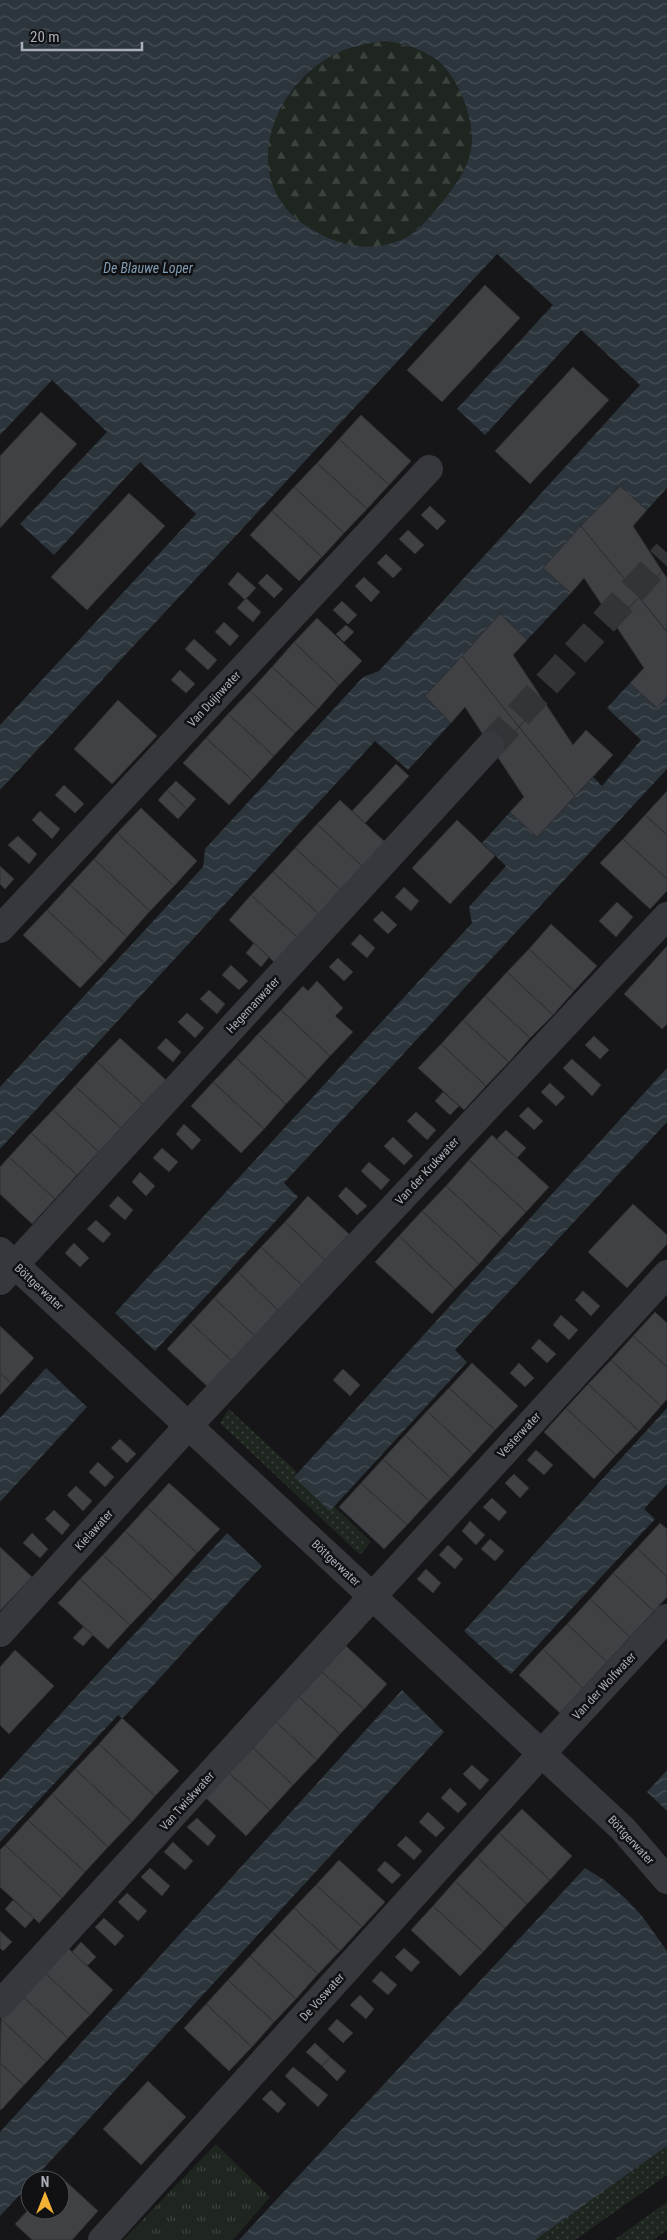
<svg xmlns="http://www.w3.org/2000/svg" width="667" height="2240" font-family="'Roboto Condensed',sans-serif">
	<style>
		.grass { fill: url(#grass-dots) }
		.forest { fill: url(#forest-firs) }
		.park { fill: url(#park-tufts) }
		.water { fill: url(#water-waves); fill-rule: evenodd }
		.building { fill: #404145; stroke: #303034 }
		.lines { fill: none; stroke-linecap: round; stroke-linejoin: round }
		.minor-tunnel { stroke: #333438; stroke-width: 28; stroke-dasharray: 28 14; stroke-linecap: butt }
		.minor { stroke: #37383d; stroke-width: 28 }
		.labels { text-anchor: middle; dominant-baseline: central; stroke-width: 5; stroke-linejoin: round; paint-order: stroke }
		.street-label { font-size: 12px; fill: #a8adb8; stroke: #111113 }
		.water-label { font-size: 14px; font-style: italic; fill: #7f9bb3; stroke: #111113 }
	</style>
	<defs>
		<pattern id="grass-dots" width="8" height="8" patternUnits="userSpaceOnUse" patternTransform="scale(1.25)"><rect width="8" height="8" fill="#1e261f"/><path d="M2 2h.1M6 6h.1" fill="none" stroke="#3c433d" stroke-width="1.8" stroke-linecap="round"/></pattern>
		<pattern id="forest-firs" width="22" height="20" patternUnits="userSpaceOnUse" patternTransform="scale(1.25)"><rect width="22" height="20" fill="#1e261f"/><path d="M5 1l3.5 6h-7zM16 11l3.5 6h-7z" fill="#3c433d"/></pattern>
		<pattern id="park-tufts" width="24" height="20" patternUnits="userSpaceOnUse" patternTransform="scale(1.25)"><rect width="24" height="20" fill="#1e261f"/><path d="M3 7l-1-3M5 7V3M7 7l1-3M15 17l-1-3M17 17v-4M19 17l1-3" fill="none" stroke="#3c433d"/></pattern>
		<pattern id="water-waves" width="16" height="10" patternUnits="userSpaceOnUse" patternTransform="scale(1.25)"><rect width="16" height="10" fill="#2c353c"/><path d="M0 5q4-4 8 0t8 0" fill="none" stroke="#485056"/></pattern>
	</defs>
	<rect width="100%" height="100%" fill="#161618"/>
	<!-- grass -->
	<path class="grass" d="M229,1409L297,1472L294,1476L330,1510L334,1506L371,1542L360,1555L220,1423Z
		M667,2146V2175L575,2240H535Z
		M667,2202V2230L653,2240H614Z"/>
	<!-- forest -->
	<path class="forest" d="M384,41C401,43 416,47 431,56C457,71 476,120 471,149C468,168 455,186 443,201C433,213 419,231 405,238C373,254 338,246 308,227C289,216 271,193 267,171C261,128 294,77 330,57C346,47 366,44 384,41Z"/>
	<!-- park -->
	<path class="park" d="M216,2144L270,2197L233,2240H123Z"/>
	<!-- water -->
	<path class="water" d="M0,0H667V488L647,510L619,486L544,568L571,593L527,640L500,615L425,696L451,723L408,770L375,741L0,1149V1087L203,867L205,849L363,677L379,671L640,385L581,330L485,435L457,409L553,305L497,254L0,790V725L196,514L140,462L54,555L20,524L107,432L52,380L0,435ZM384,41C401,43 416,47 431,56C457,71 476,120 471,149C468,168 455,186 443,201C433,213 419,231 405,238C372,254 338,246 308,227C238,184 269,91 330,57C346,47 366,44 384,41Z
		M630,683L657,708L667,697V769L284,1183L298,1197L155,1351L115,1313L472,923L469,907L506,866L482,843L510,812L537,837L593,777L602,786L641,740L607,708Z
		M667,1068V1122L455,1350L467,1362L330,1511L294,1477Z
		M46,1368L87,1407L0,1502V1418Z
		M667,1408V1484L644,1509L655,1519L511,1674L464,1631Z
		M227,1533L262,1566L127,1714L122,1718L118,1715L0,1842V1780Z
		M402,1690L444,1732L33,2180H30V2184L0,2216V2132Z
		M667,1770V1811L647,1792Z
		M585,1868L604,1880L625,1898L642,1916L667,1951V2146L535,2240H239Z"/>
	<!-- building -->
	<path class="building" d="M485,285L520,318L442,402L407,370Z
		M573,367L609,400L530,484L495,451Z
		M41,412L77,444L0,528V456Z
		M361,415L411,461L389,485L339,439Z
		M339,439L389,485L367,509L317,463Z
		M317,463L367,509L344,533L294,487Z
		M620,486L647,510L633,526L662,571L639,597L581,526Z
		M294,487L344,533L322,557L272,511Z
		M129,493L165,526L87,610L51,577Z
		M430,506L446,521L437,530L421,515Z
		M272,511L322,557L299,581L250,535Z
		M581,526L639,597L614,623L584,578L571,593L543,568Z
		M408,530L424,545L415,554L399,539Z
		M386,554L402,569L393,578L377,563Z
		M662,571L667,578V632L639,597Z
		M238,572L256,588L245,600L228,584Z
		M267,574L283,589L274,598L258,583Z
		M364,577L380,592L371,602L355,586Z
		M639,597L667,632V697L657,708L630,683L644,668L614,623Z
		M246,598L261,612L253,622L237,608Z
		M342,601L357,615L348,624L333,610Z
		M500,614L527,640L513,655L543,700L519,727L462,656Z
		M317,618L362,661L339,685L294,642Z
		M224,622L239,636L230,646L215,632Z
		M346,625L354,632L344,642L336,634Z
		M194,639L217,660L208,670L185,649Z
		M294,642L339,685L318,709L272,667Z
		M462,656L519,727L495,753L465,707L451,723L425,696Z
		M272,667L318,709L295,733L250,691Z
		M180,670L195,684L186,693L171,680Z
		M250,691L295,733L274,756L228,714Z
		M118,700L157,736L112,784L74,749Z
		M543,700L573,745L586,730L613,755L575,796L519,727Z
		M228,714L274,756L252,780L206,738Z
		M519,727L575,796L537,837L510,812L524,797L495,753Z
		M206,738L252,780L229,805L183,763Z
		M396,764L409,776L365,823L352,811Z
		M176,781L196,799L187,809L167,790Z
		M64,785L84,804L75,813L55,795Z
		M167,790L187,809L178,819L158,800Z
		M667,791V835L645,815Z
		M340,800L385,842L363,867L317,824Z
		M141,808L197,861L174,886L117,833Z
		M40,811L60,829L52,839L32,820Z
		M645,815L667,835V879L623,839Z
		M457,820L495,856L450,904L412,868Z
		M317,824L363,867L341,890L295,848Z
		M117,833L174,886L150,911L94,859Z
		M18,836L37,854L29,864L8,845Z
		M623,839L667,879V891L650,909L600,863Z
		M295,848L341,890L319,914L273,872Z
		M94,859L150,911L127,937L70,885Z
		M0,866L14,879L5,889L0,884Z
		M273,872L319,914L297,937L251,895Z
		M70,885L127,937L104,963L47,910Z
		M404,887L419,901L411,911L395,897Z
		M251,895L297,937L274,962L229,920Z
		M617,902L633,917L616,937L599,921Z
		M47,910L104,963L80,988L23,935Z
		M382,911L397,925L388,934L373,920Z
		M551,924L597,966L574,991L529,949Z
		M360,934L375,948L367,958L351,944Z
		M254,943L269,957L261,967L246,953Z
		M667,946V1024L662,1029L624,994Z
		M529,949L574,991L553,1015L507,972Z
		M338,958L353,972L344,981L329,967Z
		M231,965L248,981L239,990L222,975Z
		M507,972L553,1015L530,1038L485,996Z
		M317,981L343,1008L335,1016L353,1032L330,1056L281,1010L303,986L308,991Z
		M209,990L225,1004L217,1014L200,999Z
		M485,996L530,1038L509,1062L463,1020Z
		M281,1010L330,1056L308,1080L258,1034Z
		M187,1013L204,1028L195,1038L178,1022Z
		M463,1020L509,1062L486,1086L441,1044Z
		M258,1034L308,1080L286,1104L236,1058Z
		M594,1036L609,1050L600,1059L585,1045Z
		M120,1038L166,1080L143,1104L97,1062Z
		M166,1038L181,1052L173,1062L157,1048Z
		M441,1044L486,1086L464,1110L418,1068Z
		M236,1058L286,1104L264,1129L213,1082Z
		M572,1059L601,1085L592,1096L563,1068Z
		M97,1062L143,1104L121,1128L75,1086Z
		M213,1082L264,1129L241,1153L191,1106Z
		M550,1083L565,1097L556,1106L541,1092Z
		M75,1086L121,1128L99,1152L53,1110Z
		M443,1092L459,1106L450,1115L435,1101Z
		M528,1107L543,1121L534,1130L519,1116Z
		M53,1110L99,1152L77,1175L31,1133Z
		M416,1112L436,1130L427,1140L407,1121Z
		M184,1124L201,1140L192,1150L176,1134Z
		M506,1130L526,1148L517,1158L497,1139Z
		M31,1133L77,1175L55,1199L9,1157Z
		M492,1135L549,1187L526,1212L469,1160Z
		M393,1137L413,1156L404,1165L384,1146Z
		M162,1148L178,1162L169,1172L153,1158Z
		M9,1157L55,1199L32,1224L0,1194V1167Z
		M469,1160L526,1212L502,1238L446,1186Z
		M369,1162L390,1180L381,1190L361,1171Z
		M140,1172L155,1186L146,1196L132,1182Z
		M446,1186L502,1238L479,1264L422,1211Z
		M346,1187L367,1206L357,1215L338,1196Z
		M118,1196L133,1210L125,1220L109,1206Z
		M308,1196L349,1234L325,1260L285,1222Z
		M633,1204L667,1235V1244L627,1288L588,1252Z
		M422,1211L479,1264L455,1289L399,1236Z
		M96,1220L111,1234L103,1243L87,1229Z
		M285,1222L325,1260L302,1285L261,1247Z
		M399,1236L455,1289L432,1314L375,1262Z
		M74,1243L89,1258L80,1267L65,1253Z
		M261,1247L302,1285L278,1310L238,1272Z
		M238,1272L278,1310L255,1336L214,1298Z
		M583,1291L600,1306L591,1316L575,1300Z
		M214,1298L255,1336L232,1361L191,1323Z
		M655,1312L667,1323V1367L633,1336Z
		M561,1315L578,1330L569,1340L553,1325Z
		M191,1323L232,1361L208,1387L167,1349Z
		M0,1326L34,1358L11,1383L0,1373Z
		M633,1336L667,1367V1399L661,1406L611,1360Z
		M539,1339L556,1354L547,1363L531,1348Z
		M611,1360L661,1406L639,1431L588,1384Z
		M472,1363L518,1406L495,1430L449,1388Z
		M519,1363L534,1378L525,1387L510,1373Z
		M343,1369L360,1385L350,1396L333,1380Z
		M0,1373L11,1383L0,1395Z
		M588,1384L639,1431L616,1455L566,1408Z
		M449,1388L495,1430L473,1454L427,1411Z
		M566,1408L616,1455L594,1479L544,1432Z
		M427,1411L473,1454L451,1478L405,1435Z
		M405,1435L451,1478L429,1501L383,1459Z
		M120,1439L136,1454L127,1463L111,1448Z
		M536,1450L553,1465L544,1475L527,1460Z
		M383,1459L429,1501L407,1525L361,1483Z
		M98,1462L114,1477L105,1487L89,1472Z
		M514,1474L529,1488L520,1498L505,1483Z
		M169,1483L220,1529L197,1553L147,1507Z
		M361,1483L407,1525L384,1549L339,1507Z
		M76,1486L92,1501L83,1511L67,1495Z
		M492,1498L507,1512L499,1521L483,1507Z
		M147,1507L197,1553L175,1577L125,1531Z
		M54,1510L70,1525L62,1535L45,1519Z
		M470,1521L485,1535L476,1545L462,1531Z
		M660,1523L667,1529V1577L637,1548Z
		M125,1531L175,1577L153,1601L103,1555Z
		M32,1533L48,1549L40,1558L23,1543Z
		M490,1539L504,1551L495,1561L481,1549Z
		M448,1545L463,1559L455,1569L439,1555Z
		M0,1547L32,1577L0,1611Z
		M637,1548L667,1577V1597L654,1611L613,1573Z
		M103,1555L153,1601L130,1625L80,1579Z
		M426,1569L441,1583L433,1593L417,1579Z
		M613,1573L654,1611L630,1637L590,1599Z
		M80,1579L130,1625L108,1649L58,1603Z
		M590,1599L630,1637L607,1662L567,1624Z
		M567,1624L607,1662L583,1688L543,1649Z
		M83,1627L93,1635L83,1646L73,1638Z
		M346,1646L387,1684L364,1709L322,1672Z
		M543,1649L583,1688L560,1713L519,1675Z
		M15,1650L54,1686L9,1734L0,1725V1667Z
		M322,1672L364,1709L340,1734L299,1697Z
		M299,1697L340,1734L317,1760L276,1722Z
		M122,1718L179,1771L155,1796L99,1744Z
		M276,1722L317,1760L293,1785L253,1748Z
		M99,1744L155,1796L132,1822L75,1769Z
		M253,1748L293,1785L270,1810L229,1773Z
		M472,1765L489,1780L480,1790L463,1774Z
		M75,1769L132,1822L108,1847L52,1794Z
		M229,1773L270,1810L246,1836L206,1798Z
		M450,1788L467,1804L458,1813L441,1798Z
		M52,1794L108,1847L85,1872L28,1820Z
		M522,1809L572,1856L550,1880L499,1833Z
		M428,1812L445,1828L436,1837L419,1822Z
		M197,1818L216,1836L208,1846L187,1827Z
		M28,1820L85,1872L62,1898L5,1845Z
		M499,1833L550,1880L527,1904L477,1857Z
		M406,1836L422,1851L414,1860L397,1845Z
		M173,1842L193,1861L185,1870L164,1852Z
		M5,1845L62,1898L39,1923L0,1887V1850Z
		M477,1857L527,1904L505,1928L455,1881Z
		M339,1860L385,1902L362,1927L316,1885Z
		M385,1861L401,1875L392,1884L377,1870Z
		M150,1868L170,1886L162,1896L141,1877Z
		M455,1881L505,1928L483,1952L433,1906Z
		M316,1885L362,1927L340,1951L294,1908Z
		M127,1893L147,1911L138,1921L118,1902Z
		M13,1900L34,1918L25,1928L5,1909Z
		M433,1906L483,1952L460,1976L411,1930Z
		M294,1908L340,1951L318,1974L272,1932Z
		M104,1918L124,1936L115,1946L95,1927Z
		M0,1931L12,1942L3,1951L0,1948Z
		M272,1932L318,1974L296,1999L250,1956Z
		M81,1942L96,1957L87,1966L72,1952Z
		M67,1947L113,1990L90,2015L44,1972Z
		M404,1948L420,1962L411,1972L395,1957Z
		M250,1956L296,1999L274,2022L228,1980Z
		M381,1971L397,1985L388,1995L372,1981Z
		M44,1972L90,2015L68,2038L22,1996Z
		M228,1980L274,2022L252,2047L206,2004Z
		M360,1995L374,2009L366,2019L350,2005Z
		M22,1996L68,2038L46,2062L1,2019Z
		M206,2004L252,2047L229,2071L184,2028Z
		M1,2019L46,2062L24,2085L0,2063Z
		M337,2019L353,2033L343,2043L328,2029Z
		M315,2043L330,2057L322,2066L306,2052Z
		M330,2057L346,2071L337,2081L322,2066Z
		M0,2063L24,2085L1,2110L0,2109Z
		M293,2067L328,2095L318,2107L285,2076Z
		M148,2081L186,2117L141,2165L103,2129Z
		M271,2090L286,2104L278,2113L262,2099Z
		M60,2176L98,2211L72,2240H32L15,2224L30,2208V2210H60V2180H56Z"/>
	<g class="lines">
		<!-- minor-tunnel -->
		<path class="minor-tunnel" d="M490,746L667,553"/>
		<!-- minor -->
		<path class="minor" d="M0,929L429,469
			M0,1251L623,1829L667,1880
			M0,1281L490,746
			M0,1633L188,1426L667,916
			M0,2004L667,1274
			M102,2240L541,1754L667,1618"/>
	</g>
	<g class="labels">
		<!-- street labels -->
		<g class="street-label">
			<text transform="translate(214 699) rotate(-47)">Van Duijnwater</text>
			<text transform="translate(253 1005) rotate(-47)">Hegemanwater</text>
			<text transform="translate(427 1171) rotate(-47)">Van der Krukwater</text>
			<text transform="translate(39 1287) rotate(43)">Böttgerwater</text>
			<text transform="translate(519 1435) rotate(-47)">Vesterwater</text>
			<text transform="translate(94 1530) rotate(-48)">Kielawater</text>
			<text transform="translate(336 1563) rotate(43)">Böttgerwater</text>
			<text transform="translate(604 1686) rotate(-47)">Van der Wolfwater</text>
			<text transform="translate(187 1801) rotate(-48)">Van Twiskwater</text>
			<text transform="translate(631 1840) rotate(47)">Böttgerwater</text>
			<text transform="translate(322 1997) rotate(-48)">De Voswater</text>
		</g>
		<!-- water labels -->
		<g class="water-label">
			<text x="148" y="268">De Blauwe Loper</text>
		</g>
	</g>
	<!-- north arrow -->
	<g transform="translate(45 2195)"><circle r="24" fill="#111113" stroke="#4d4f55"/>
	<path d="M0-4L9 19L0 12L-9 19Z" fill="#f2b134"/>
	<text y="-8" font-size="14" font-weight="bold" text-anchor="middle" fill="#a8adb8">N</text>
	</g>
	<!-- scale -->
	<path d="M22 42v8h120v-8" fill="none" stroke="#a8adb8" stroke-width="2.5"/>
	<text x="30" y="42" font-size="15" fill="#a8adb8" stroke="#111113" stroke-width="4" paint-order="stroke">20 m</text>
</svg>
